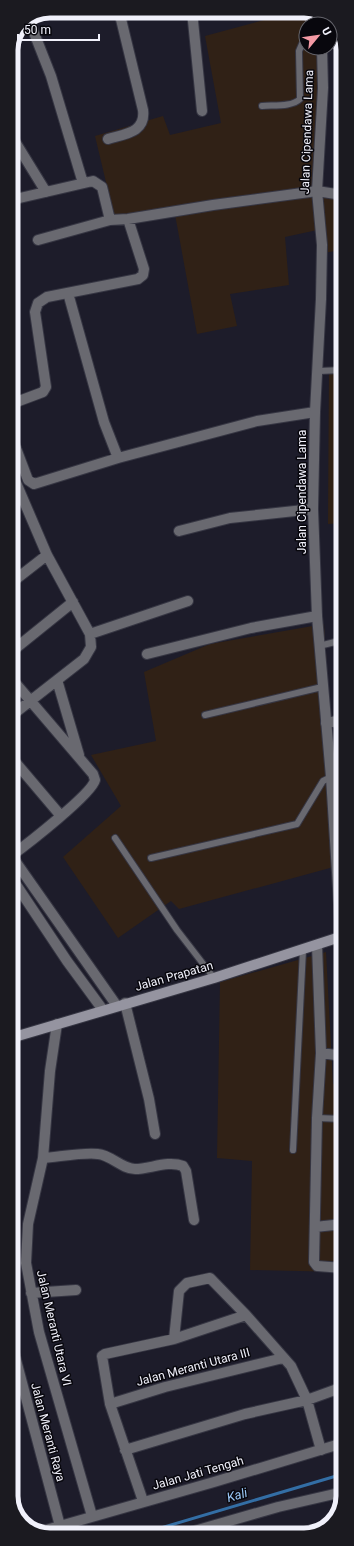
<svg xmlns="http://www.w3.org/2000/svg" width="354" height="1546" viewBox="0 0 354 1546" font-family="Roboto,sans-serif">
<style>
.industrial{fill:#302116}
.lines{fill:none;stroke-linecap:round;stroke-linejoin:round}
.stream{stroke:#336ea5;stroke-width:3}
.service-casing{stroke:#363643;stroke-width:8}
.minor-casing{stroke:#363643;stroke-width:12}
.tertiary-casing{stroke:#363643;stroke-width:12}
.secondary-casing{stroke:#363643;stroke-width:12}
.service{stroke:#696970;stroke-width:6}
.minor{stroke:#696970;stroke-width:10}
.tertiary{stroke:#696970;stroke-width:10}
.secondary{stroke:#9594a0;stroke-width:10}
.labels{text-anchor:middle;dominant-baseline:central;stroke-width:3;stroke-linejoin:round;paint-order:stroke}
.street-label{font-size:12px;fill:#f1f1fb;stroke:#08070d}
.water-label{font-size:13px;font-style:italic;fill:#99c6f5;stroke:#08070d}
.rim{fill:none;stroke:#f1f1fb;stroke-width:5}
</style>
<rect width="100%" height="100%" fill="#1d1c2a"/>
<!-- industrial -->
<path class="industrial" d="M298,11H309L319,16L320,24H306V48H323L318,191L342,193V250L323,253L322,229L285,237L289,285L230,294L237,326L197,334L174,209L115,220L95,136L163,116L170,135L221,123L205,36Z
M342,366L343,523L328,524L329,367Z
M324,624L341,865L179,909L171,901L118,938L63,857L121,806L91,755L156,741L144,672L210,644Z
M326,952L333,1084L343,1085V1272L250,1270L252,1161L217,1158L220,982Z"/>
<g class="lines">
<!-- stream -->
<path class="stream" d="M137,1535L343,1474"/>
<!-- service casing -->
<g class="service-casing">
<path id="service" d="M262,106C274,105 292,107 300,99L299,51L302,44L306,43
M319,371L342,370
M319,646L343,640
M205,715L322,687
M115,838L177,930L214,978
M151,858L297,824L323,781L331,777
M317,1118L343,1119
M293,1150L303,950"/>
</g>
<!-- minor casing -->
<g class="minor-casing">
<path id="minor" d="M192,11L202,111
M29,20L51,76L83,183
M11,135L46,192
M108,139C124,134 146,133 143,110L119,11
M11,200L93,181L102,187L110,220
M38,240L110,220L128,219L213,205L317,191L342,195
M68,293L104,422L118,458
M11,404L43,392L46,387L35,312L38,303L47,297L138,279L143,275L144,269L128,219
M11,435L28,480L34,484L118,458L257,421L315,412
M11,471L47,555L90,634L91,647L84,659L11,716
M179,531L230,518L313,509
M11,583L47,555
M90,634L188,601
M11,652L73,602
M147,654L251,628L317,616
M11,678L93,774L95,780C92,794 26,845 11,856
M57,680L79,755
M326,723L343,720
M11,757L61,816
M331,777L343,775
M11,855L117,1006
M11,877L67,961L103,1010
M317,945L321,1053L317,1118L314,1262L317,1266L343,1268
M125,1003L149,1099L155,1134
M57,1024L50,1071L43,1158L28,1224L26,1263L39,1332L92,1516
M321,1053L343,1056
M43,1158C58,1157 84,1152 98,1154C111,1155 122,1169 135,1169C150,1169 168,1160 183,1166L186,1171L194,1220
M315,1227L343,1224
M31,1293L76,1290
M174,1339L179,1291L187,1283L210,1278L246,1315L291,1366L307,1400L321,1450
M110,1404L165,1387L283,1358
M125,1450L245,1414L307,1400L343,1387
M143,1501L110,1404L102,1356L105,1354L174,1339L246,1315
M39,1532L60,1526
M184,1534L278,1507L343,1492"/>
</g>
<!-- tertiary casing -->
<g class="tertiary-casing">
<path id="tertiary" d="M320,16L321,24
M322,48L323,88L317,191L322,245L321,299L315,412L313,509L317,616L331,777L341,936
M12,1345L60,1526L214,1482L343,1443"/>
</g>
<!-- secondary casing -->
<g class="secondary-casing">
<path id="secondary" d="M11,1038L214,978L343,936"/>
</g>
<!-- service -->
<use href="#service" class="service"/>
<!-- minor -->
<use href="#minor" class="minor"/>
<!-- tertiary -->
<use href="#tertiary" class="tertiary"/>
<!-- secondary -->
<use href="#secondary" class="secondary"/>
</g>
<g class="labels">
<!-- street labels -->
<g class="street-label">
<text transform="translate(307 132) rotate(-88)">Jalan Cipendawa Lama</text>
<text transform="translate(302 492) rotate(-90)">Jalan Cipendawa Lama</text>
<text transform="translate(174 976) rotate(-16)">Jalan Prapatan</text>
<text transform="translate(54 1328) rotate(77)">Jalan Meranti Utara VI</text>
<text transform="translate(193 1367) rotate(-15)">Jalan Meranti Utara III</text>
<text transform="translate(48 1432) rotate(75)">Jalan Meranti Raya</text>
<text transform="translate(198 1473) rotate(-16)">Jalan Jati Tengah</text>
</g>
<!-- water labels -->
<g class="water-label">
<text transform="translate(237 1495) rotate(-16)">Kali</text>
</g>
</g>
<!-- crop -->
<path d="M0 0H354V1546H0ZM50 18H304A32 32 0 0 1 336 50V1496A32 32 0 0 1 304 1528H50A32 32 0 0 1 18 1496V50A32 32 0 0 1 50 18Z" fill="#1b1a20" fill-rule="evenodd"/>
<path class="rim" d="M50 18H304A32 32 0 0 1 336 50V1496A32 32 0 0 1 304 1528H50A32 32 0 0 1 18 1496V50A32 32 0 0 1 50 18Z"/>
<!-- north arrow -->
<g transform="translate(318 36) rotate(61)"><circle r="19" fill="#08070d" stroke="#65656c"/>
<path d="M0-3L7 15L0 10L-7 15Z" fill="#f49aa5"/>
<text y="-6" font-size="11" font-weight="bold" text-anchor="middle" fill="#f1f1fb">U</text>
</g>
<!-- scale -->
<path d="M18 34v6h81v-6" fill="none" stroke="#f1f1fb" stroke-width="2"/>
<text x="24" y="34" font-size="12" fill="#f1f1fb" stroke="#08070d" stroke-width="3" paint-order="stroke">50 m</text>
</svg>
